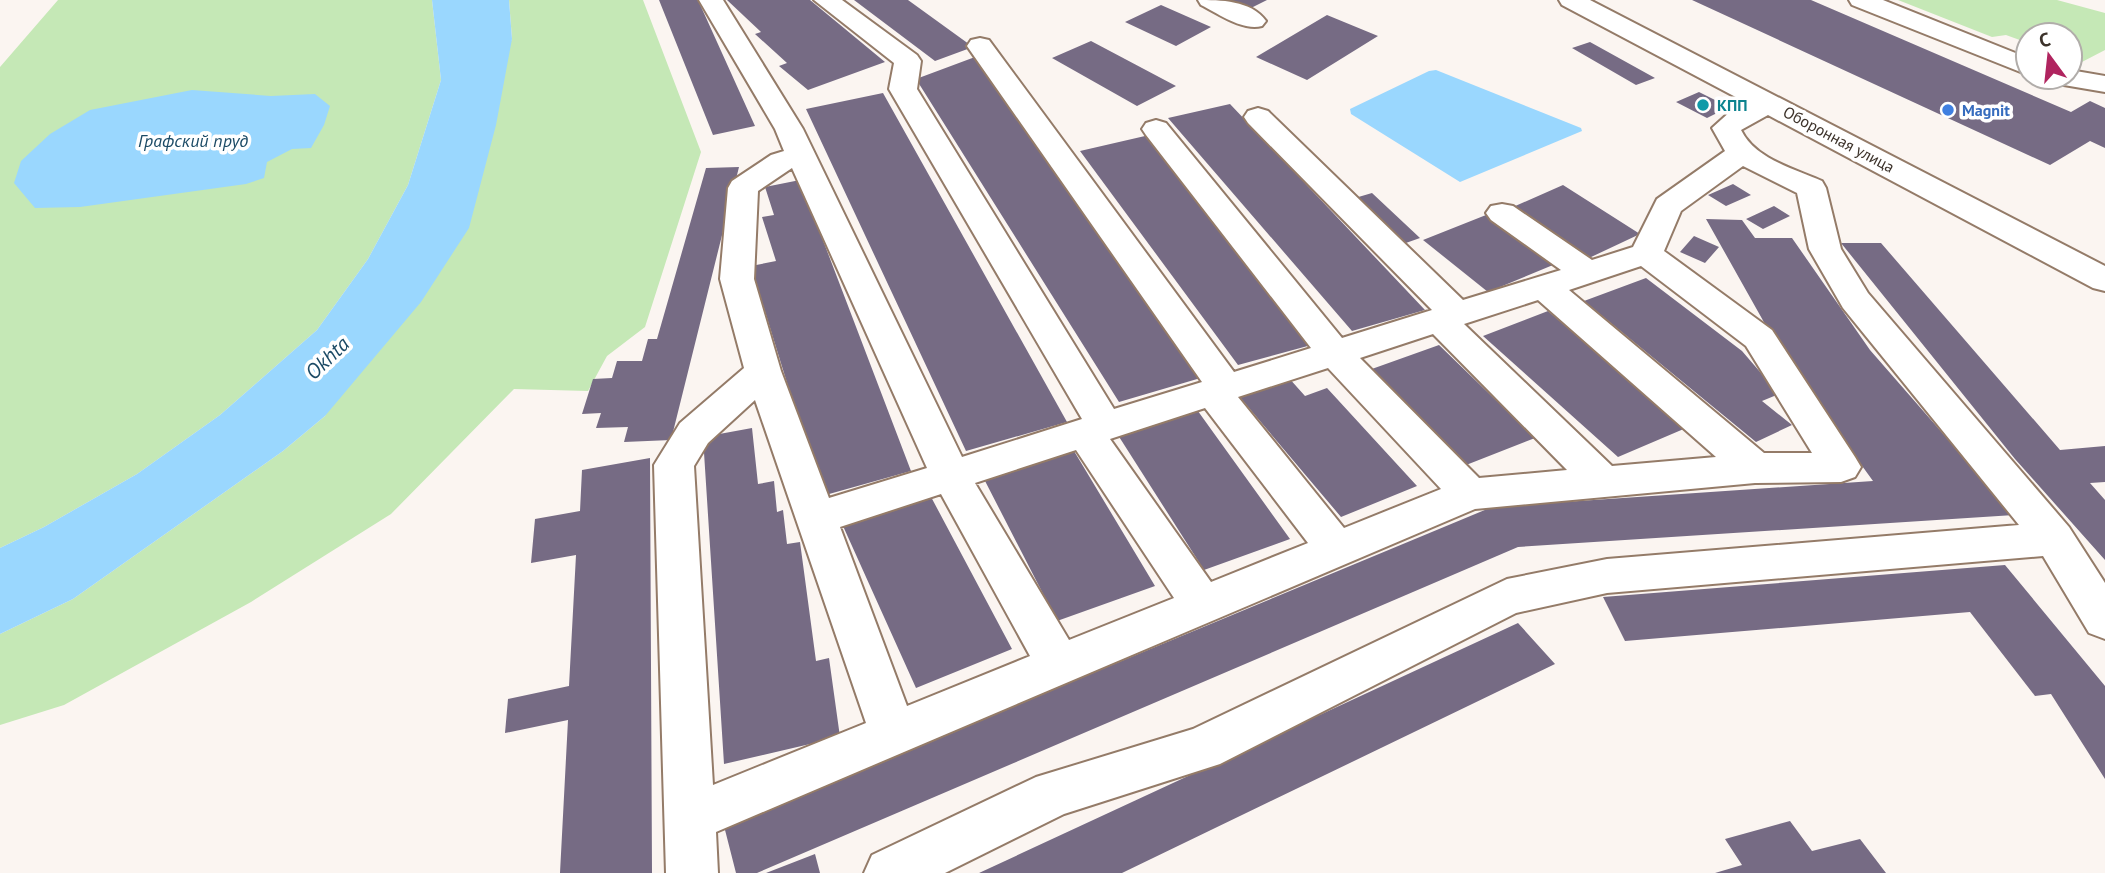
<svg xmlns="http://www.w3.org/2000/svg" width="2105" height="873" viewBox="0 0 2105 873" font-family="'PT Sans',sans-serif">
<style>
.green{fill:#c5e8b6}
.water{fill:#9ad7fe}
.building{fill:#766b84}
.lines{fill:none;stroke-linecap:round;stroke-linejoin:round}
.minor-casing{stroke:#947b68;stroke-width:4}
.minor{fill:#fff;fill-rule:evenodd}
.culture-dot{fill:#0f9aa8;stroke:#fff;stroke-width:2.5}
.shop-dot{fill:#3f7fe0;stroke:#fff;stroke-width:2.5}
.labels{text-anchor:middle;dominant-baseline:central;stroke-width:7;stroke-linejoin:round;paint-order:stroke}
.far-culture-label{font-size:16px;font-weight:bold;fill:#0d838f;stroke:#fff;text-anchor:start}
.far-shop-label{font-size:16px;font-weight:bold;fill:#366cbe;stroke:#fff;text-anchor:start}
.far-street-label{font-size:16px;fill:#3d332b;stroke:#fff}
.far-water-label{font-size:18px;font-style:italic;fill:#1b4a65;stroke:#fff}
.water-label{font-size:21px;font-style:italic;fill:#1b4a65;stroke:#fff}
</style>
<rect width="100%" height="100%" fill="#fbf5f1"/>
<!-- green -->
<path class="green" d="M58,0H432L441,80L408,185L368,259L317,330L220,415L137,474L44,527L0,548V67Z
M509,0H643L701,152L645,327L607,356L588,391L514,389L391,514L251,602L64,705L0,725V634L73,599L283,451L325,416L512,39Z
M1898,0H2057L2105,13V50L2080,63L2070,59V35H2028V43L2006,35L1992,37Z"/>
<!-- water -->
<path class="water" d="M432,0H509L512,39L496,125L469,228L421,302L325,416L283,451L73,599L0,634V548L44,527L137,474L220,415L317,330L368,259L408,185L441,80Z
M1436,70L1581,128L1582,131L1460,182L1351,114L1350,109L1429,71Z
M192,90L271,96L315,94L330,106L324,125L311,148L292,149L267,162L264,178L246,184L80,207L35,208L14,183L21,161L50,134L90,110Z"/>
<!-- building -->
<path class="building" d="M659,0H698L755,126L713,135Z
M727,0H810L885,62L808,90L779,66L787,63L755,34L761,32Z
M854,0H908L973,47L935,61Z
M1230,0H1267L1249,9Z
M1692,0H1811L2071,112L2090,101L2105,108V148L2090,141L2050,165Z
M1161,5L1211,27L1176,46L1125,22Z
M1327,15L1378,36L1307,80L1256,57Z
M1091,41L1176,86L1137,106L1052,58Z
M1590,42L1655,78L1636,85L1572,48Z
M975,57L1204,377L1119,402L916,79Z
M1699,92L1729,107L1707,118L1676,102Z
M883,93L1067,422L966,451L806,109Z
M1230,104L1425,310L1352,331L1168,118Z
M1145,136L1315,344L1238,365L1080,151Z
M739,167L671,440L624,442L628,427L596,428L601,413L582,414L593,379L612,378L617,361H642L648,339H657L706,168Z
M800,180L911,471L822,496L751,266L776,261L762,217L774,215L765,187Z
M1733,184L1751,195L1726,206L1708,195Z
M1563,185L1640,234L1589,258L1513,207Z
M1372,193L1420,238L1403,244L1355,198Z
M1774,206L1790,216L1763,229L1746,219Z
M1486,215L1553,265L1488,292L1423,240Z
M1706,219L1742,220L1755,238H1792L1870,350L2014,515L1518,547L757,873H736L724,826L1492,507L1873,481L1784,358Z
M1694,236L1719,247L1705,263L1680,252Z
M1841,243H1881L2060,450L2105,446V482L2090,483L2105,500V560L2015,459Z
M1646,278L1742,351L1779,394L1762,401L1792,425L1756,442L1584,301Z
M1548,311L1686,428L1618,457L1483,336Z
M1439,345L1535,438L1461,467L1369,370Z
M1288,377L1305,396L1327,388L1417,486L1341,517L1238,395Z
M1195,407L1290,539L1204,570L1116,432Z
M752,428L758,484L774,481L777,512L783,510L787,544L800,542L816,661L829,658L840,737L724,764L703,437Z
M1074,451L1155,586L1057,621L984,479Z
M650,458L652,873H560L568,720L505,733L508,699L569,686L576,555L531,563L535,519L580,511L582,470Z
M930,495L1012,649L916,688L843,526Z
M2005,565L2105,686V779L2051,694L2035,696L1970,612L1625,641L1603,597Z
M1518,623L1555,664L1122,873H979Z
M1790,821L1812,851L1860,839L1886,873H1715L1742,865L1725,839Z
M815,854L820,873H766Z"/>
<g class="lines">
<!-- minor casing -->
<g class="minor-casing">
<path id="minor" d="M699,0H723L803,129L962,457L1082,419L889,89L894,63L814,0H842L917,55L921,61L917,89L1114,409L1202,382L967,46L971,40L980,38L989,40L1234,372L1311,348L1146,135L1142,129L1146,123L1156,120L1166,123L1342,338L1432,310L1248,123L1244,117L1248,111L1258,108L1268,111L1463,300L1561,270L1491,220L1486,213L1491,206L1502,204L1513,206L1592,260L1633,247L1657,199L1725,151L1712,128L1732,110L1747,103L1562,5L1559,0H1590L2105,266V291L2093,288L1768,115L1741,130C1755,159 1795,169 1822,181L1826,188L1841,249L1868,293L2069,527L2105,583V639L2089,633L2043,556L1607,593L1516,613L1220,764L1064,814L945,873H864L872,855L1036,777L1193,729L1507,579L1607,559L2019,525L1843,308L1809,249L1797,193L1743,166L1681,211L1664,251L1772,330L1855,457L1861,467L1855,477L1841,482L1755,483L1475,509L716,832L718,873H666L654,465L680,423L744,368L720,279L728,188L732,181L771,155L784,151L775,129ZM792,168L927,468L829,498L781,371L754,279L758,191ZM1641,266L1746,346L1812,453H1764L1569,290ZM1538,300L1716,457L1612,466L1464,324ZM1433,334L1567,470L1479,478L1360,358ZM1328,368L1441,489L1344,528L1238,397ZM755,400L866,723L713,785L694,466L708,443ZM1205,408L1308,543L1211,582L1110,439ZM1076,450L1174,598L1069,640L975,483ZM941,494L1030,656L907,706L840,527Z
M1198,0C1220,0 1251,0 1266,21L1262,26C1242,31 1219,14 1201,5Z
M1849,0H1883L2028,58V75L1852,5Z
M2070,70L2105,76V92L2052,83L2048,77H2070Z"/>
</g>
<!-- minor -->
<use href="#minor" class="minor"/>
</g>
<!-- markers -->
<circle class="culture-dot" cx="1703" cy="105" r="7"/>
<circle class="shop-dot" cx="1948" cy="110" r="7"/>
<g class="labels">
<!-- far-culture labels -->
<g class="far-culture-label">
<text x="1717" y="105">КПП</text>
</g>
<!-- far-shop labels -->
<g class="far-shop-label">
<text x="1962" y="110">Magnit</text>
</g>
<!-- far-street labels -->
<g class="far-street-label">
<text transform="translate(1839 139) rotate(28)">Оборонная улица</text>
</g>
<!-- far-water labels -->
<g class="far-water-label">
<text x="193" y="140">Графский пруд</text>
</g>
<!-- water labels -->
<g class="water-label">
<text transform="translate(327 358) rotate(-44)">Okhta</text>
</g>
</g>
<!-- north arrow -->
<g transform="translate(2049 56) rotate(345)"><circle r="33" fill="#ffffff" stroke="#b1adaa" stroke-width="2"/>
<path d="M0-5L12 26L0 18L-12 26Z" fill="#b0245f"/>
<text y="-10" font-size="19" font-weight="bold" text-anchor="middle" fill="#3d332b">С</text>
</g>
</svg>
